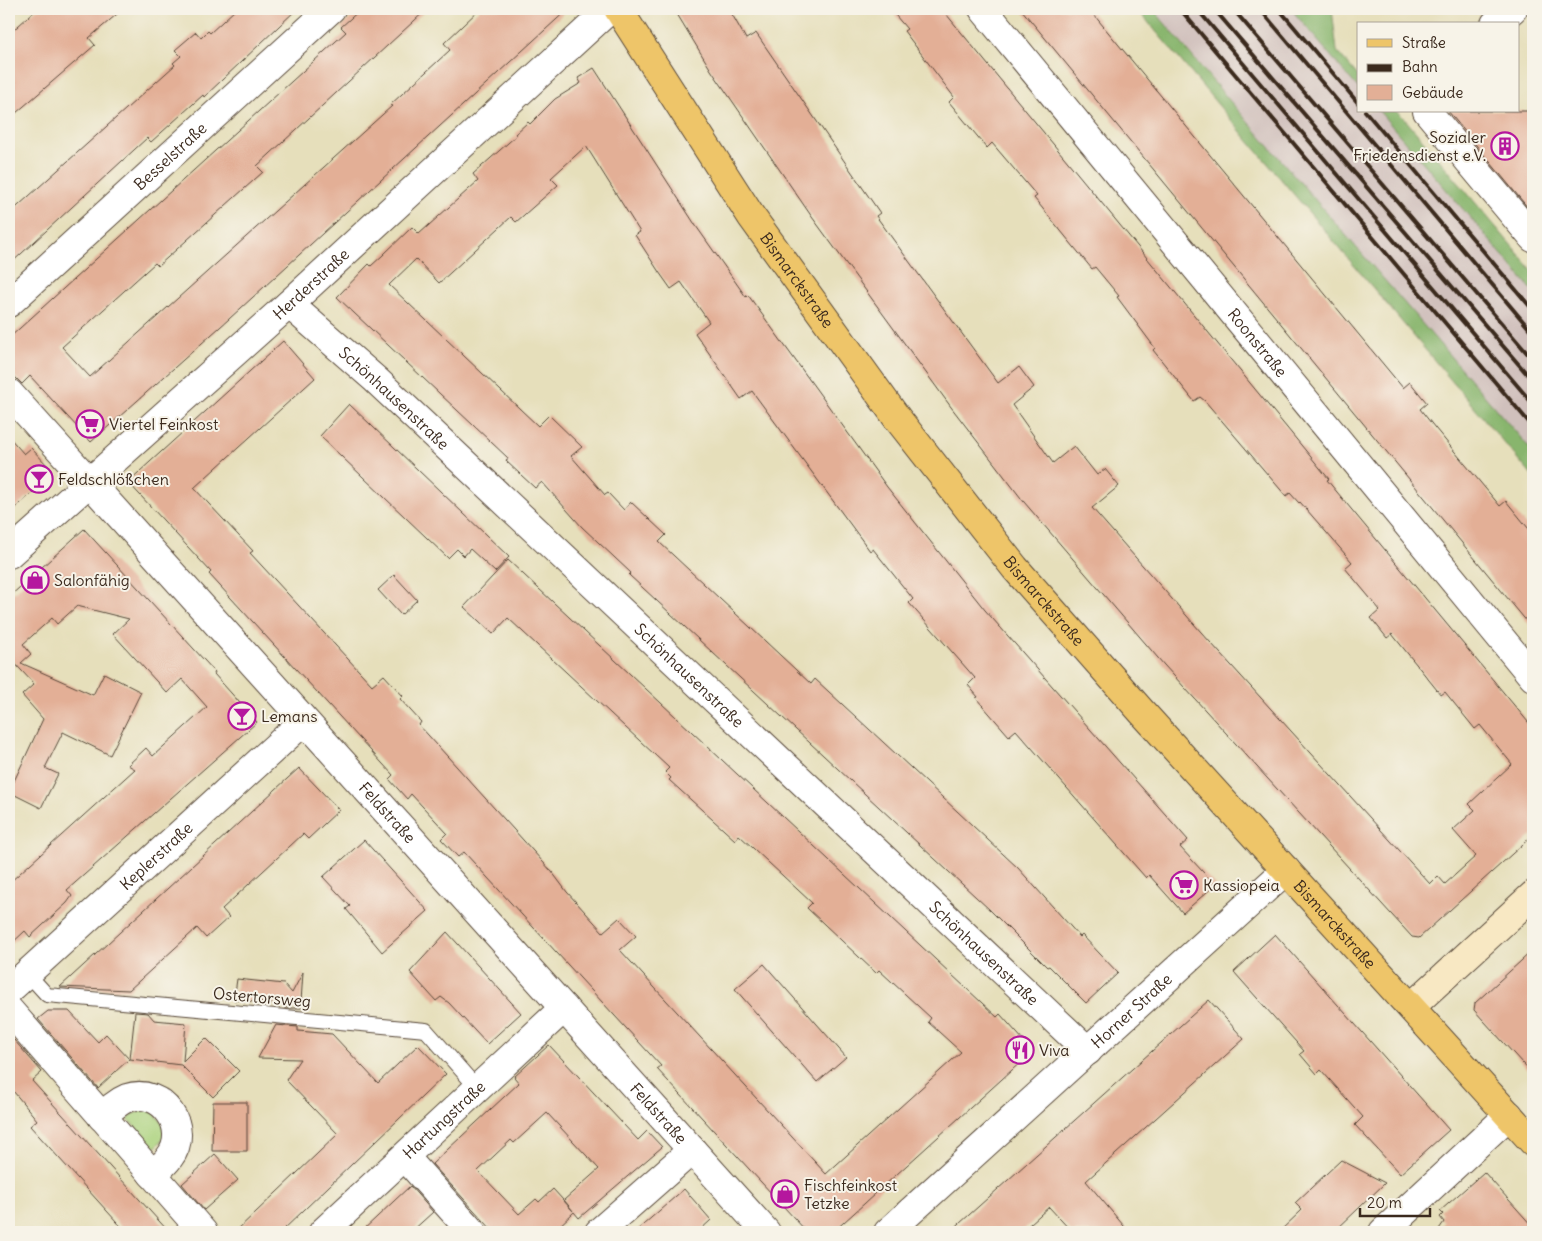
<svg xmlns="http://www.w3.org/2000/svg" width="1542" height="1241" viewBox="0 0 1542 1241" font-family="Delius,sans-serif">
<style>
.industrial{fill:#d0c0bc}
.green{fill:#abd37e;stroke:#737e4e}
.forest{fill:#88b56d;stroke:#627046}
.building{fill:#e3af96;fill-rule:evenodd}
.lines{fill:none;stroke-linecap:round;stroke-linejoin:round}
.service-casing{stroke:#554536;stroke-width:16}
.minor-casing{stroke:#554536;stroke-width:30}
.secondary-casing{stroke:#554536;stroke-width:30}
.primary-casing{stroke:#554536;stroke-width:30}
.service{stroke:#fff;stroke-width:14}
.minor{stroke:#fff;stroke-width:28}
.secondary{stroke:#f8e8c3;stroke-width:28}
.primary{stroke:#eec569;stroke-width:28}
.rail{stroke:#3b2a1e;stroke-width:4}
.labels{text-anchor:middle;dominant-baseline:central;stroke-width:4;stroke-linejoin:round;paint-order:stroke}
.poi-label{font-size:16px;fill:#3b2a1e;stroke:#f7f3e8;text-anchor:start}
.street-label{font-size:16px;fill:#3b2a1e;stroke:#f7f3e8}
</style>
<rect width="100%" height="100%" fill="#f7f3e8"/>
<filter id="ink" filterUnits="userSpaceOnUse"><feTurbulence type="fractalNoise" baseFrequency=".02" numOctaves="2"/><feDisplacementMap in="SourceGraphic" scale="10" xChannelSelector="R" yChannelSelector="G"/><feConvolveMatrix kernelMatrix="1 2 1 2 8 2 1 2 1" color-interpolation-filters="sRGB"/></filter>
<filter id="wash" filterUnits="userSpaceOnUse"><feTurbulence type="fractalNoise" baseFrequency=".0096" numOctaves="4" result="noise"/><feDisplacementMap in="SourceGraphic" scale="20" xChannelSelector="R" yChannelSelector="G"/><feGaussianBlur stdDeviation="1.12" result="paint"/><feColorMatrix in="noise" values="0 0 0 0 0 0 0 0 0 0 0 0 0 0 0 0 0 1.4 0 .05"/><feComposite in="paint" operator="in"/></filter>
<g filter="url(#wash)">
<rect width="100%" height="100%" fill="#e6dfbb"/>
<!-- industrial -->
<path class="industrial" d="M1153,9H1291L1358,88V111H1379L1533,291V452L1317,204Z"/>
<!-- green -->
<path class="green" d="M146,1110L153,1112L163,1123L164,1138L154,1149L128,1119L133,1114Z"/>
<!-- forest -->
<path class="forest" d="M1137,9H1153L1211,79L1533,452V477Z
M1291,9H1332L1337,51L1358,76V88Z
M1379,111H1396L1404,118L1533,271V291Z"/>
<g id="blocks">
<!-- building -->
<path class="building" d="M37,9H123L89,38L95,45L9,119V34Z
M236,9H297L204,97L203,95L151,142L147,138L9,265V214L175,65L173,63L181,56L175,50L196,32L201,38L208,31L210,33Z
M361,9H427L257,166L263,172L158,266L155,263L62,347L90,377L392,106L390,105L450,50L444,43L480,9H568L229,319L91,442L30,376L22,384L9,371V338L346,32L341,27Z
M674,9H729L746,39L756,33L880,213L876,216L998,383L1019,367L1034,387L1012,405L1053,463L1074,446L1097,475L1105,469L1119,486L1092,508L1201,632L1430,884L1438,876L1445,884L1476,856L1453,830L1475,810L1469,804L1512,764L1480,725L1475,729L1445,692L1441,695L1392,634L1387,638L1371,618L1380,610L1345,568L1352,562L1300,502L1299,503L1290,493L1286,496L1205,401L1200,397L1194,401L1153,350L1155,348L1117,297L1119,296L1095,267L1092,269L1034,198L1037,196L992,143L987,148L949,102L954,97L904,31L907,29L890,9H942L1329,479L1327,480L1533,728V835L1419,938L1412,937L1164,665L1024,502L951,407L812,217L711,70Z
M1021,9H1089L1403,388L1410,382L1427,403L1420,409L1435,428L1500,506L1506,501L1533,534V629Z
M594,68L696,226L746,297L748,295L887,487L985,610L1188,840L1180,847L1215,885L1183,913L1149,875L1146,878L1016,730L1009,736L976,698L978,697L968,685L975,678L909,603L913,599L873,549L870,551L752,391L741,399L695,333L709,322L681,282L671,289L659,272L635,235L640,232L586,146L551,178L558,185L516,222L511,217L439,283L416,259L389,285L538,426L549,415L582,447L571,456L605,495L608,493L624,510L631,502L666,535L659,542L811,684L815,679L897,755L1018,868L1080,937L1082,935L1118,973L1086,1003L1049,966L1047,967L990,910L629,575L631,573L582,527L542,482L535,488L506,461L508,458L337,297L369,264L371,266L383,255L412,227L419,234L478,181L473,174L517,135L515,134L528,122L530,124L555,99L581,83L578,78Z
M1448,111H1533V214Z
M283,341L315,378L194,488L253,551L250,553L372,685L384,675L403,696L400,699L421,722L419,725L552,872L567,892L603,932L619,918L636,936L620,950L826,1174L961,1052L928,1022L931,1018L879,970L876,973L807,908L812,903L739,835L735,840L669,780L671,778L665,772L669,768L508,618L493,634L464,607L508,560L997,1017L1000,1014L1033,1051L833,1232H807L657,1069L661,1066L464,852L458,857L441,839L447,833L411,794L407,799L389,779L393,775L209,574L211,572L128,482Z
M349,404L509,557L495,572L470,549L464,556L457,549L448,558L320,436Z
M9,437L24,454L31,448L48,466L39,475L45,481L9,514Z
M84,529L215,672L214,674L257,722L67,890L72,896L67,903L30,937L25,931L9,946V883L135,769L128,765L146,748L153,756L207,707L182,679L167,693L113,634L129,619L77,606L57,624L52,618L23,644L31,654L21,663L93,695L104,673L141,692L110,755L63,732L45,768L58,774L41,808L9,792L43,719L22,695L34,684L9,657V597Z
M394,575L417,600L401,615L378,590Z
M299,768L339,810L308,839L303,834L222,909L229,917L206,938L197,928L129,990L60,987Z
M364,840L428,911L382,952L346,909L350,906L323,877Z
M447,932L521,1013L487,1044L449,1003L441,997L436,1001L410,972Z
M1275,934L1449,1130L1400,1174L1355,1125L1363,1117L1321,1070L1317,1074L1300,1054L1304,1051L1234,972Z
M1533,950V1075L1474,1010L1475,1003Z
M764,964L846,1057L817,1082L735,989Z
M303,972L301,1002L307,1008H284L286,1005L234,1000L237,979L284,984L292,993Z
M1209,1000L1244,1039L1086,1181L1129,1232H1072L1049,1207L1021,1232H950Z
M48,1011H69L98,1042L106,1034L129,1059L98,1088L38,1019Z
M135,1012L148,1013L154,1020L186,1023L183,1061L206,1038L239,1071L213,1097L181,1065L130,1059Z
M276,1025L298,1027V1031L332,1034L378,1083L418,1045L446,1074L281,1232H235L338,1134L286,1080L300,1059L258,1058Z
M14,1040L42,1072L32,1081L169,1232H126L30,1126L37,1120L9,1086V1045Z
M549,1045L638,1140L647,1131L662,1147L579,1218L574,1212L553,1232H494L432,1164L519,1083L514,1077ZM547,1113L599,1169L564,1200L573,1211L553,1189L539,1202L536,1199L519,1214L478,1171L511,1140L514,1143Z
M213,1102H247V1151H212Z
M215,1154L238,1180L204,1210L182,1184Z
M1341,1160L1385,1183L1334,1232H1279L1302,1210L1295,1203Z
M1484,1172L1533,1227V1232H1437L1444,1222L1440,1217L1443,1214L1440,1211Z
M410,1186L433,1212L411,1232H361Z
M684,1189L711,1220L698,1232H635Z"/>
</g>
</g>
<g filter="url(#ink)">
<use href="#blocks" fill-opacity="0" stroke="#554536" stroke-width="1"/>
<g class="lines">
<!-- service casing -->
<g class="service-casing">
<path id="service" d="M27,973L47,995L426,1030L478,1089"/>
</g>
<!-- minor casing -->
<g class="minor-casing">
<g id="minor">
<path id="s1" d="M983,9L1533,677"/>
<path d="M1495,24L1513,9"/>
<path d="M1427,111L1533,238"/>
<path id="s2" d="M9,303L331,9"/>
<path id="s3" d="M289,304L376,380L1088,1051"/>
<path id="s4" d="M9,393L766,1232"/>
<path id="s5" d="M9,554L289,304L610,9"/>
<path id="s6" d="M9,990L304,721"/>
<path d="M9,1010L203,1232"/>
<path d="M102,1117C109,1110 117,1102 127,1098C162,1086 192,1129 169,1158C165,1164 158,1169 152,1174"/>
<path d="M405,1157L472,1232"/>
<path id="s7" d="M323,1232L564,1008"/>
<path d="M599,1232L692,1150"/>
<path id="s8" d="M888,1232L1286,870"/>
<path d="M1383,1232L1509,1115"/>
</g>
</g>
<!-- secondary casing -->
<g class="secondary-casing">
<path id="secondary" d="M1411,1007L1533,895"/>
</g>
<!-- primary casing -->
<g class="primary-casing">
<g id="primary">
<path id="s9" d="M618,9L751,216L897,418L1015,568L1142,712L1533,1142"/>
</g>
</g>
<!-- service -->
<use href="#service" class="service"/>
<!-- minor -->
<use href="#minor" class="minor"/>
<!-- secondary -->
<use href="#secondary" class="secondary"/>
<!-- primary -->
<use href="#primary" class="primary"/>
<!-- rail -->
<path class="rail" d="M1180,9L1533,427
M1197,9L1533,404
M1214,9L1533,381
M1233,9L1533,360
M1260,9L1533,333
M1279,9L1358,103
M1365,111L1533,310"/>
</g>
</g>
<!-- icons -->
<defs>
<g id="building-ring" transform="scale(1.4375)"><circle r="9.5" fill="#f7f3e8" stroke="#b5179e" stroke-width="1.5"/><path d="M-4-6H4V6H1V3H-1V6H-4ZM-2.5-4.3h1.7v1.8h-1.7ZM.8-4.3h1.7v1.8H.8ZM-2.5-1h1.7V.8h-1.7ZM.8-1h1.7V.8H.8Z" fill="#b5179e"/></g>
<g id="supermarket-ring" transform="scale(1.4375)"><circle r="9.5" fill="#f7f3e8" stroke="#b5179e" stroke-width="1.5"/><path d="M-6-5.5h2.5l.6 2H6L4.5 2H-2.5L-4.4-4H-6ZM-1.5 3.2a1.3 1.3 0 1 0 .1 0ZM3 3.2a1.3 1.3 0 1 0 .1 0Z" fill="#b5179e"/></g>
<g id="bar-ring" transform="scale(1.4375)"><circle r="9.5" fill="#f7f3e8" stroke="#b5179e" stroke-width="1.5"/><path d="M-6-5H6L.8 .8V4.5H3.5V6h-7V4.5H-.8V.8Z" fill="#b5179e"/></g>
<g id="shop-ring" transform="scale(1.4375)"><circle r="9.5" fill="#f7f3e8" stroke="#b5179e" stroke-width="1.5"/><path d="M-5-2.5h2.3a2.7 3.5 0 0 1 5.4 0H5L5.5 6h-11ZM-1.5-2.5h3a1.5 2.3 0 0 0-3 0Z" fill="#b5179e"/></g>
<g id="restaurant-ring" transform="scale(1.4375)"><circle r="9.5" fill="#f7f3e8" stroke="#b5179e" stroke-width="1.5"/><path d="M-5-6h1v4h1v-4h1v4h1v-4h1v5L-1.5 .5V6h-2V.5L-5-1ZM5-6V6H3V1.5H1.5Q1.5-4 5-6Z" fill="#b5179e"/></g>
</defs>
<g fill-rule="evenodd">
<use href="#building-ring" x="1505" y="146"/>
<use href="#supermarket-ring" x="90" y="424"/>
<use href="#bar-ring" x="39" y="479"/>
<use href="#shop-ring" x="35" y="580"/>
<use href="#bar-ring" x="242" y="716"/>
<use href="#supermarket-ring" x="1184" y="885"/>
<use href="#restaurant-ring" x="1020" y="1050"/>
<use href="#shop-ring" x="785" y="1194"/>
</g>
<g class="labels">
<!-- poi labels -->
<g class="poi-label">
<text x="1486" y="137" text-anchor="end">Sozialer<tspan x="1486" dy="18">Friedensdienst e.V.</tspan></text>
<text x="109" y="424">Viertel Feinkost</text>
<text x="58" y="479">Feldschlößchen</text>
<text x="54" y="580">Salonfähig</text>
<text x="261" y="716">Lemans</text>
<text x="1203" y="885">Kassiopeia</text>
<text x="1039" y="1050">Viva</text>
<text x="804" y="1185">Fischfeinkost<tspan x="804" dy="18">Tetzke</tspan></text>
</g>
<!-- street labels -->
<g class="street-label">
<text stroke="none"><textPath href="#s2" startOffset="218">Besselstraße</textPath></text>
<text stroke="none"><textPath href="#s9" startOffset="325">Bismarckstraße</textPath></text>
<text stroke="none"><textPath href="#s5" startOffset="405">Herderstraße</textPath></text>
<text stroke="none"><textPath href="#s1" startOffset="432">Roonstraße</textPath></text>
<text stroke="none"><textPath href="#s3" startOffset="141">Schönhausenstraße</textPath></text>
<text stroke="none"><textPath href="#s9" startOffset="730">Bismarckstraße</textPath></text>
<text stroke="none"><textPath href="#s3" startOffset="546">Schönhausenstraße</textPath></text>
<text stroke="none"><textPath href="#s4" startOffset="565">Feldstraße</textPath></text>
<text stroke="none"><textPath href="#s6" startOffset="199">Keplerstraße</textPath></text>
<text stroke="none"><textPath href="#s9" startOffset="1165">Bismarckstraße</textPath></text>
<text stroke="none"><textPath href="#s3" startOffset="951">Schönhausenstraße</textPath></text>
<text transform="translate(262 997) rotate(5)">Ostertorsweg</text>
<text stroke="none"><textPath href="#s8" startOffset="329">Horner Straße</textPath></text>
<text stroke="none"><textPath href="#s4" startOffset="970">Feldstraße</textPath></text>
<text stroke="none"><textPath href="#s7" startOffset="165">Hartungstraße</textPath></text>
</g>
</g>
<!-- margin -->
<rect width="1542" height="1241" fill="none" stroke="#f7f3e8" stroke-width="30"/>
<!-- legend -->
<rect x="1357" y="22" width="162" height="90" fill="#f7f3e8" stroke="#aca397"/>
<rect x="1367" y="39" width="25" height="8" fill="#eec569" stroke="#aca397"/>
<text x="1402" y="48" font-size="15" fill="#3b2a1e">Straße</text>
<rect x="1367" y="64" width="25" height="8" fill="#3b2a1e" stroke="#aca397"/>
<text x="1402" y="72" font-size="15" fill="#3b2a1e">Bahn</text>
<rect x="1367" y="85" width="25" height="15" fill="#e3af96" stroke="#aca397"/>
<text x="1402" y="98" font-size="15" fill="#3b2a1e">Gebäude</text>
<!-- scale -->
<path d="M1360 1208v8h70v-8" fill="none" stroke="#3b2a1e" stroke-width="2.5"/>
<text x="1367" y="1208" font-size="15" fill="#3b2a1e" stroke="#f7f3e8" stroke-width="4" paint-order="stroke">20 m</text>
</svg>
